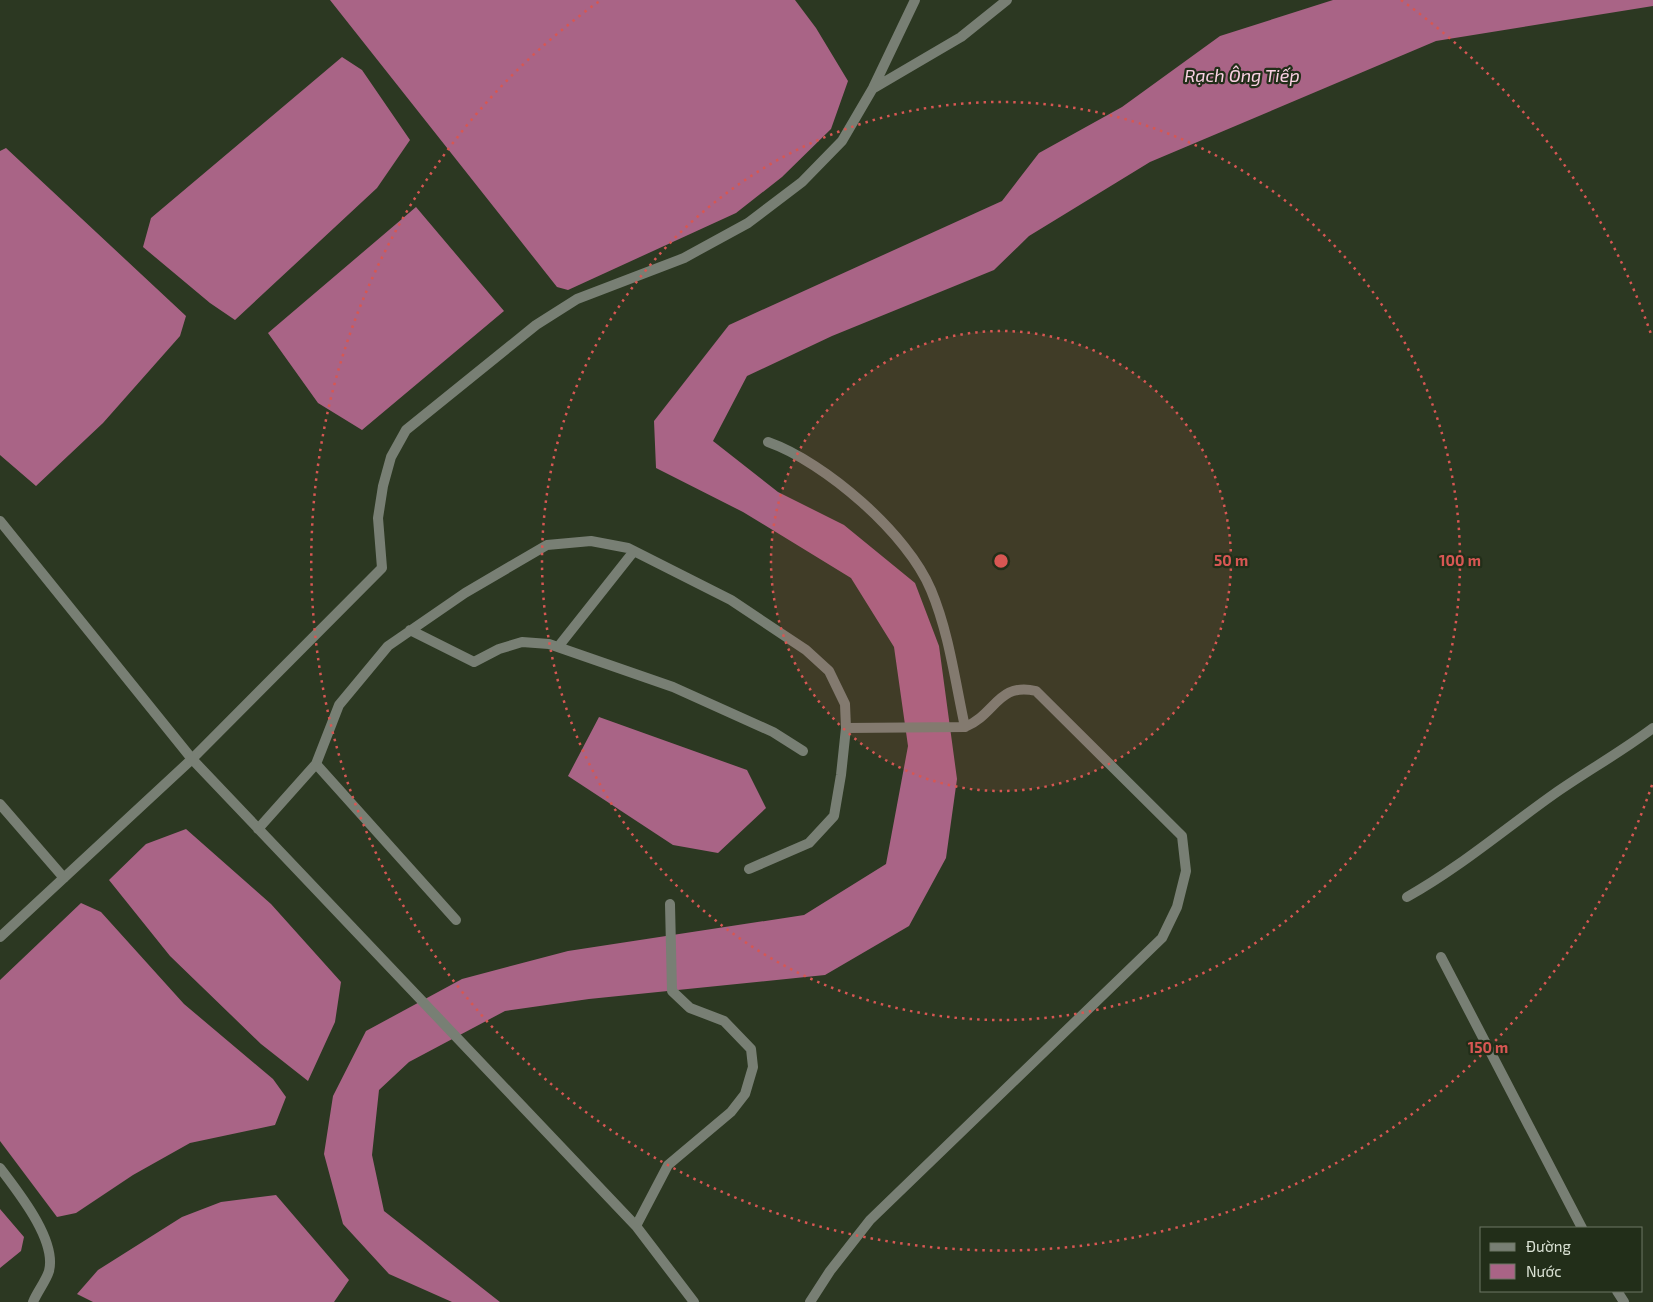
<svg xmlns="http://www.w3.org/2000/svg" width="1653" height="1302" viewBox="0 0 1653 1302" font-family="'Exo 2',sans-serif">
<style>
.water{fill:#a96486}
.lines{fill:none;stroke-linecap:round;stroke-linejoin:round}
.lane{stroke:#787f74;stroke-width:10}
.street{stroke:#787f74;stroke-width:10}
.ring{fill:none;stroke:#d75753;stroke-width:2.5;stroke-dasharray:2.5 5}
.labels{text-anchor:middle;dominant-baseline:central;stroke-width:4.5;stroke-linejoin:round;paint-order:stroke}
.water-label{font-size:18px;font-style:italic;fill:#fad1e3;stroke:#222e19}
.centre{fill:#d75753;stroke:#222e19;stroke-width:2.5}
.ring-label{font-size:15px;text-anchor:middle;font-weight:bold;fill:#d75753;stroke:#222e19;stroke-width:4.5;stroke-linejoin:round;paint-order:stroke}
</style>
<rect width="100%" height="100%" fill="#2c3822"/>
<!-- water -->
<path class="water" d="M330,0H795L816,28L848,81L831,129L782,177L736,213L568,290L557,287Z
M1333,0H1653V6L1436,41L1150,162L1029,236L994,270L832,336L747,376L713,441L778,492L844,525L915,583L939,646L957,779L946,858L909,926L825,975L589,999L505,1011L409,1062L379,1090L372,1155L384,1211L500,1302H452L389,1274L343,1224L324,1154L333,1096L366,1031L462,979L568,951L804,915L886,864L908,746L894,647L851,578L743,512L656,468L654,421L729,325L1002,201L1039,153L1122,107L1220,36Z
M342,57L362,70L410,140L377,188L235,320L210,303L143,247L151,218Z
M6,148L186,316L180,336L103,423L36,486L0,455V151Z
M416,207L504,311L362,430L318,403L268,333Z
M599,717L747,770L766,808L718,853L673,845L568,776Z
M186,829L271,904L341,982L335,1022L308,1081L261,1044L170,956L109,880L146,844Z
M81,903L101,912L184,1004L273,1079L286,1097L275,1125L190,1143L133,1175L76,1213L57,1217L0,1141V980Z
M276,1195L349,1280L334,1302H93L77,1294L98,1270L182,1217L221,1202Z
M0,1209L24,1237L21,1251L0,1268Z"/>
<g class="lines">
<!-- lane -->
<path class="lane" d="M768,442C825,462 908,534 931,590C949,633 955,681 965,727
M810,1302L830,1271L870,1220L1162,938L1177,907L1186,871L1182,836L1036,691C998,682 996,714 965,727L846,728"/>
<!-- street -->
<path class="street" d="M874,88L961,37L1007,0
M0,521L192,759L382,568L378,518L383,486L391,457L406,430L536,325L577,299L684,258L748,223L802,182L842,141L873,88L915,0
M410,630L474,662L499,649L522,642L549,644L673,687L773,732L803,751
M558,647L634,551
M316,764L456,920
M0,804L64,878
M258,829L316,764L339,705L388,646L465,593L547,545L591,541L628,548L731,600L806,650L829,671L845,704L846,728L841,775L834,816L809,843L749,869
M1407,897C1459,868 1506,828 1554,794C1587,771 1621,752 1653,728
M0,937L192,759L636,1226L694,1302
M1441,957L1582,1228
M0,1168C18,1192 57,1240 49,1271C46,1281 37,1292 33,1302
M636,1226L668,1165L731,1112L745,1094L753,1067L751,1049L724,1021L690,1008L672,991L670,904
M1617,1291L1624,1302"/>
</g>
<!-- distance rings -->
<circle cx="1001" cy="561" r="230" fill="#d75753" fill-opacity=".12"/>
<g class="ring">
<circle cx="1001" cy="561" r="230"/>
<circle cx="1001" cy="561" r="459"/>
<path d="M1652 785A689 689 0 1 1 601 0M1401 0A689 689 0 0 1 1652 337"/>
</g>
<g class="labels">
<!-- water labels -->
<g class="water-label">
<text x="1242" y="75">Rạch Ông Tiếp</text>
</g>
</g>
<circle cx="1001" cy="561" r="8" class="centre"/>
<g class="ring-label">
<text x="1231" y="566">50 m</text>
<text x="1460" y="566">100 m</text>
<text x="1488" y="1053">150 m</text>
</g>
<!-- legend -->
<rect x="1480" y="1227" width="162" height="65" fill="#222e19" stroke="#6c7664"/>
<rect x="1490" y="1243" width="25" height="8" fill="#787f74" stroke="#6c7664"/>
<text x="1526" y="1252" font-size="15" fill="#dbe3d5">Đường</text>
<rect x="1490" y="1264" width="25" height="15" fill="#a96486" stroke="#6c7664"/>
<text x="1526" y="1277" font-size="15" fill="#dbe3d5">Nước</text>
</svg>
